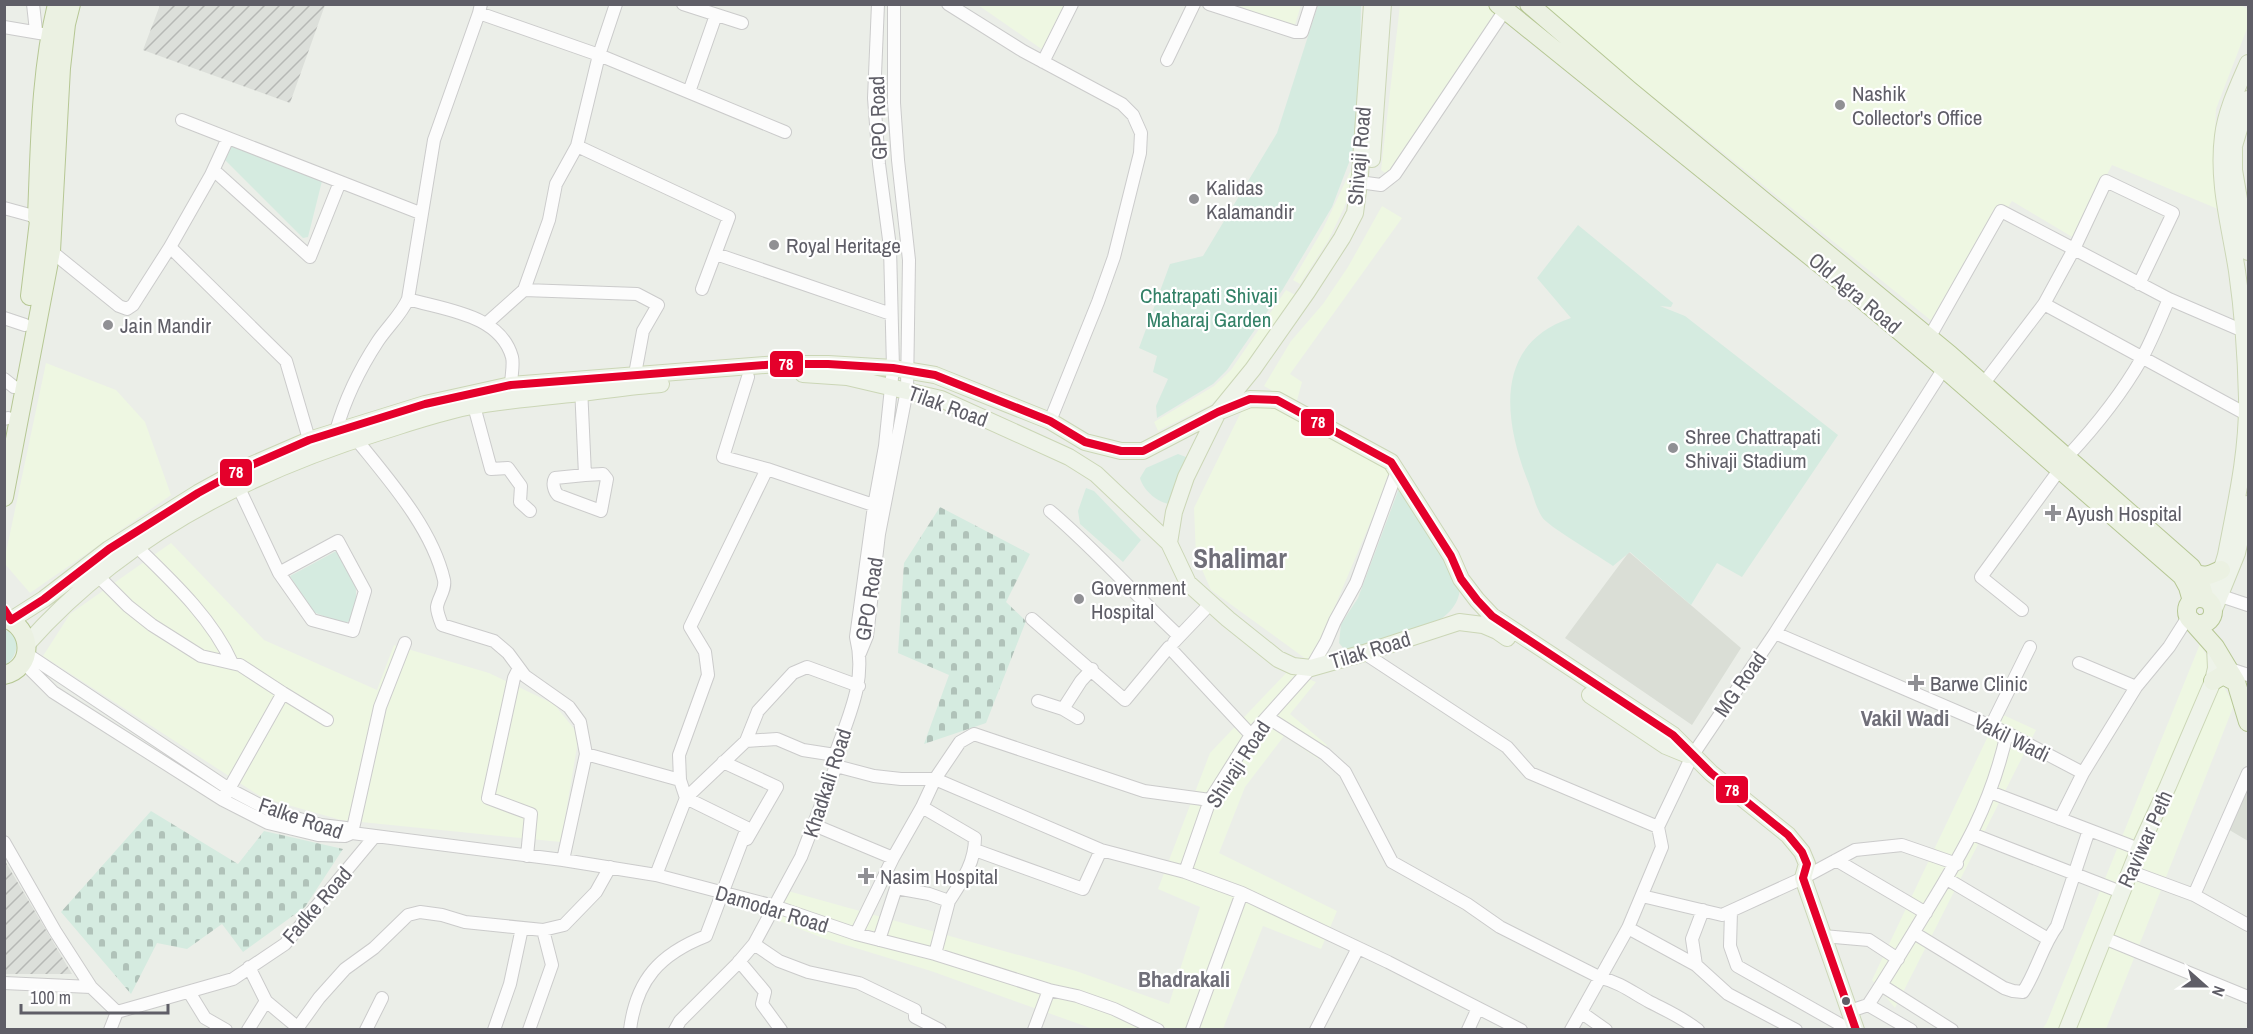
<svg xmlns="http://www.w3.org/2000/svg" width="2253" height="1034" viewBox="0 0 2253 1034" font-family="'Archivo Narrow',sans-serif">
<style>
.commercial{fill:#eef7e2}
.industrial{fill:url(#industrial-furrows)}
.education{fill:#daded6}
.green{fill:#d5ebe0}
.cemetery{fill:url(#cemetery-stones)}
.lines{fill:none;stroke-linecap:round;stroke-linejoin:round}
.minor-casing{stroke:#cbcbcb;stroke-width:14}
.major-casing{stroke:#cbd6b6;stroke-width:18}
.highway-casing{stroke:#b6c794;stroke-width:20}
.minor{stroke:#fcfcfc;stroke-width:12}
.major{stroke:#eef3e9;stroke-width:16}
.highway{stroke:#ebf1e2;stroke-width:18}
.bus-1-casing{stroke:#fff;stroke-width:12}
.bus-1{stroke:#e4002b;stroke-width:8}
.poi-dot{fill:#909094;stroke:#fff;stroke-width:2}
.bus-dot{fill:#5f5e67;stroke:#fff;stroke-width:2}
.labels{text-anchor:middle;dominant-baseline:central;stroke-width:4.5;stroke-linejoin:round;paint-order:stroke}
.poi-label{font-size:21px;fill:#5f5e67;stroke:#fff;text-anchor:start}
.street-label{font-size:21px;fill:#5f5e67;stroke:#fff}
.park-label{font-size:21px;fill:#338167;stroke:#fff}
.neighbourhood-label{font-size:22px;font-weight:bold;fill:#706f79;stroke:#fff}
.district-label{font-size:27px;font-weight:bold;fill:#706f79;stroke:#fff}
.line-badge{stroke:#fff;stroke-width:2}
.badge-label{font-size:16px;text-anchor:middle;font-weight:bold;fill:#fff}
</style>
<defs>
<pattern id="industrial-furrows" width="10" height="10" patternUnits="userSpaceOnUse" patternTransform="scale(1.5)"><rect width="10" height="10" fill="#dcdfda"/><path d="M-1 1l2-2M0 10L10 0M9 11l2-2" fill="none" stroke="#b6b8b5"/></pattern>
<pattern id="cemetery-stones" width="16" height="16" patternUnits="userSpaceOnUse" patternTransform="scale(1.5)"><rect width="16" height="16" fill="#d5ebe0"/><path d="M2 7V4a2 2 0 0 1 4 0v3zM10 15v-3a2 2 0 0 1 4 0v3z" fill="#b0c2b9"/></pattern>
</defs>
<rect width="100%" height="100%" fill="#ebeee8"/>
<!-- commercial -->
<path class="commercial" d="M2237,4L2248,9V26L2216,109L2213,170L2218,209L2112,165L2074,238L2012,201L1933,322L1690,126L1535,5Z
M978,5H1066L1043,50Z
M1237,5H1301L1294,28Z
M1400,5H1490L1498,11L1390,176L1381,170Z
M1350,172L1356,174L1344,208L1328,241L1300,284L1293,280L1323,229Z
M1382,206L1402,218L1290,374L1302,382L1296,404L1264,386L1291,341L1323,304L1348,267Z
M1286,290L1297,296L1242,377L1210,405L1158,431L1154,422L1214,386L1231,370Z
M46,363L116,390L145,422L171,495L30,593L5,564V557Z
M1267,403L1393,469L1313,658L1306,659L1211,590L1196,556L1194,508L1242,410Z
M171,543L264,640L377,690L394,645L489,673L554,704L579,735L561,842L341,820L263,798L43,656L70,614Z
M2200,644L2234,705L2106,1029L2042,1030L2047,1022Z
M1288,671L1316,682L1290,714L1327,745L1318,759L1284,736L1245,787L1219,853L1337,911L1321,949L1263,926L1223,1029H1093L931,971L823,938L774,919L788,891L1076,971L1169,1004L1200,907L1158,889L1210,753Z
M1999,713L2036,730L1895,1008L1872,980Z"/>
<!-- industrial -->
<path class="industrial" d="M160,5V4L325,5L290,103L143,50Z
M4,861H5L72,974H5Z"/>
<!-- education -->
<path class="education" d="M1629,552L1741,648L1692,725L1565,638Z
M2248,772V841L2226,828Z"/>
<!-- green -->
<path class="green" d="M1318,5H1361L1360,54L1353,152L1332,207L1283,289L1227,370L1213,384L1157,418L1156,406L1168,379L1153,372L1157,356L1139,348L1170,264L1203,256L1277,133Z
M234,140L323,177L308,237L303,238L225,160Z
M1578,225L1673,303L1671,307L1660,306L1685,316L1838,435L1742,577L1717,563L1691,605L1630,552L1613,566C1601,557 1547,526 1542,517C1535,506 1532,490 1527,479C1503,417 1495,343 1571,318L1537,278Z
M1178,454L1186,457L1188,462L1170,504C1158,503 1143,490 1140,478L1146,468Z
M1086,488L1094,491L1141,540L1123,562L1080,524L1078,511Z
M1406,488L1460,587C1459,632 1380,641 1345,650L1339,643L1341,624L1358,598L1398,491Z
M340,549C356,579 359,585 354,619L343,624L311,611L290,576Z
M5,630C22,637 18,657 5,666Z"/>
<!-- cemetery -->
<path class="cemetery" d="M940,507L1030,554L1006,602L1026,621L986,723L924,744L949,675L898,653L904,563Z
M151,811L238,864L264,831L343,849L305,907L243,952L222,924L187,949L157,943L131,994L61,912Z"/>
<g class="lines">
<!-- minor casing -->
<g class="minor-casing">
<path id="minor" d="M33,4L36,31
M481,4L479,13L599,55L577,146
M616,4L599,55L785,132
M683,4L742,23
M948,4L1023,51L1122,104L1133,115L1141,133L1140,153L1114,257L1098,302L1050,421
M1209,4L1295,32H1302L1311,4
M4,27L57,36
M1167,60L1194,4
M1043,62L1072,4
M689,92L716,15
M182,120L420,213
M211,175L228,138
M1359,182L1381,185L1395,174L1505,10
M4,208L37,217L44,216
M170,247L211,175L214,173L218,174L310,257L340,182
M45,250L51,251L119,306L127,309L133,305L170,247L286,361L311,446
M716,254L891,314
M524,290L637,294L658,305L643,331L635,374
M408,299C444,310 500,314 512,357C514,365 511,377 511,385
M2044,304L2246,414
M4,318L25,325
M486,324L524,290L549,220L556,184L577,146L729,217L702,289
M1929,338L2001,211L2074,249L2106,181L2173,213L2139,284
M748,377L723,457L767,469L879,507
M4,379L14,387
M1984,383L2044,304L2074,249L2169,299
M581,387L585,475L603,474L607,479L601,511L558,495C554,491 552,483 555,478L585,475
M474,406L491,469L508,468L521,486L520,502L530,511
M4,419L8,418
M336,431C345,399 359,370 378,341C388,326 401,315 408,299L434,140L479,13
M356,439C389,480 432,528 444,580C446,590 438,598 437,607C437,612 440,620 442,625L494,641L508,653L525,676L569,707L580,722L586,754L563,860
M2067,457C2096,426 2121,395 2142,358C2152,340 2160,319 2169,299L2248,333
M238,486L279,573
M1050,511C1096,550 1135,595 1179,636
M338,541L365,591L353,631L312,620L279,573Z
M136,546C172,581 212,618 232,663
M97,575L128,606L152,625L201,656L240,665L283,693
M2221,596L2248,605
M2022,610L1981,577L2060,469
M1032,619L1125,700L1169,647L1251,735
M1775,633L2007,733L2083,773
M1174,642L1211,603
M860,653L867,636L879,534L907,390L909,260L898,160L894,103V4
M1364,653L1507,747L1530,773L1658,827
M27,654L229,789L271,811L321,825L346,828L350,832
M23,662L53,692L223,800L268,823L318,835L345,836L352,833L563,860L656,875L774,906L856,934L935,954L1049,990L1077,996L1114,1009L1158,1030
M2079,663L2136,687
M519,668L514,678L488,798L531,814L527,856
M2227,668L2248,675
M1038,701L1063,709
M1267,717L1325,754L1345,772L1392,862L1467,904L1500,927L1601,978C1619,982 1632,992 1648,1001C1665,1010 1682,1017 1698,1030
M1078,718L1063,709L1081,681L1092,669
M1991,726L2030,647
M746,741L758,711L793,673L807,667L859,686
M586,754L680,780L686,798L747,828L706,936C660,954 636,980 630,1030
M723,762L777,787L747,839
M836,766L874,776L901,779H935L1101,850L1185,872L1242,893L1388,962L1521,1030
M680,780L679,755L708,675L705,652L690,627L767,469
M1990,792L2139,849
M225,796L283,693L327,720
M922,807L975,838C975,863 962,881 949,901
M2060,819L2083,773L2136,687L2169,647L2188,617
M814,825L893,858
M352,833L380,707L405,643
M1972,834L2121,892
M4,842L55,931L91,987L117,1012
M975,850L1083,889L1101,850
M1836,860L1926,913
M2129,871L2194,895L2248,925
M1185,872L1210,800L1251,735L1311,668L1326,642L1335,621L1356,583L1397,471
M656,875L686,798L746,741L777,739L803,750L835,755
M1947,879L2048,939
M2194,895L2248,773
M1642,896L1722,915L1803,878L1855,850L1902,845L1957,864
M1703,910L1692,939L1696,965L1728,994L1796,1030
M1731,911L1730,946L1737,966L1850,1030
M1628,928L1696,965
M1914,933L2004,988L2013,991L2023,992C2037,971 2042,946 2057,926L2089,830
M856,934L893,858L922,807L935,779L960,742L974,734L1144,791L1210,800
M1823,936L1869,940L1898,959
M2104,938L2248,997
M879,940L896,888L929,894L949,901L935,954
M754,944L779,961L808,972L859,983L915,1010V1017L940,1030
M739,961L765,992L762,1004L781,1030
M249,967L266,1001L297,1027
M4,983L91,987
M1881,985L1952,1030
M189,992L205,1018L226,1030
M1868,1005L1911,1030
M1850,1011L1868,1005C1888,975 1907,943 1926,912C1964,850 1991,805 2007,733
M117,1012L233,979L285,944L375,836
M1582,1013L1606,1030
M110,1030L117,1012
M248,1030L266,1001
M296,1030L319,998L345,969L374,948L408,915L420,912L442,915L465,922L543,930L564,925L596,892L610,867
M366,1030L382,998
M494,1030L510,984L522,928
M529,1030L552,965L543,930
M675,1030L680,1021L737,964L754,944L801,857L836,766L835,755C849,715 867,680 856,637L874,506L885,446L893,368L890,247L879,164L874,98L878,4
M1034,1030L1049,990
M1192,1030L1242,893
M1316,1030L1358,948
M1468,1030L1478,1008
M1571,1030L1628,928L1662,847L1658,827L1692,756L1775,633L1948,362"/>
</g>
<!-- major casing -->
<g class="major-casing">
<path id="major" d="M2248,99L2234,146V170L2248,252
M1372,159L1383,4
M803,374L847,377L941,399L1069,457L1096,474L1169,543L1188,583L1228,619L1278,659L1293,666L1311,668L1364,653L1459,622L1483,625L1497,631L1507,638
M1169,543L1174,512L1186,477L1218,412L1253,369L1307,292L1342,238L1355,213L1360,175L1372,4
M2205,599L2223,565L2226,555C2236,503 2248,451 2247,398C2246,356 2243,313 2237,271C2230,226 2217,182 2223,136C2226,111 2238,86 2248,63
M2213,612L2237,553L2248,504
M11,620L44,599L109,549L198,493L240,470L309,440L425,404L511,385L777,364H828L893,368L935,375L1050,421L1085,442L1121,451H1143L1218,412L1250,399L1277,400L1391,462L1451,556L1461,579L1477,600L1492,616L1673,735L1711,773L1788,835L1802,852L1807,864L1803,878L1856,1030
M27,644C121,538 246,473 380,432C409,423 438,413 467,407C505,400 542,397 580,393C607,390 633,386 661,384
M1590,695L1666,746L1688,755
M2067,1030L2139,849L2168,786L2213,681L2216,668L2215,647"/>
</g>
<!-- highway casing -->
<g class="highway-casing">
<path id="highway" d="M1498,4L1825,268L1945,369L2182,576L2188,587L2192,601
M1529,4L1629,90L1950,355L2191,567L2200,582L2205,599
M30,296L39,221L37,217C40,146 40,74 57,4
M4,497L51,251L61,68L66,24L71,4
M2195,574C2206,577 2211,575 2221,570
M2187 611a13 13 0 1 1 26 0a13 13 0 1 1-26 0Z
M4,618C33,627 35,668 4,675
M2191,620L2215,647L2236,682L2248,722
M2213,681L2223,675L2236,682"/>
</g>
<!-- minor -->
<use href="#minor" class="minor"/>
<!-- major -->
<use href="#major" class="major"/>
<!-- highway -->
<use href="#highway" class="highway"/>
<!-- bus-1 casing -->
<g class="bus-1-casing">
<path id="bus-1" d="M4,609L11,620L44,599L109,549L198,493L240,470L309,440L425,404L511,385L777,364H828L893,368L935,375L1050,421L1085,442L1121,451H1143L1218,412L1250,399L1277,400L1391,462L1451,556L1461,579L1477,600L1492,616L1673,735L1711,773L1788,835L1802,852L1807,864L1803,878L1856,1030"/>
</g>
<!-- bus-1 -->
<use href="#bus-1" class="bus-1"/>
</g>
<!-- markers -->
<g class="poi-dot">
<circle cx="1840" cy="105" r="6"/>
<circle cx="1194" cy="199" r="6"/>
<circle cx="774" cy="245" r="6"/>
<circle cx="108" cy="325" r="6"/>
<circle cx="1673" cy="448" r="6"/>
<path d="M2050 504h6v6h6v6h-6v6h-6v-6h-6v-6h6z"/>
<circle cx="1079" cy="599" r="6"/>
<path d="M1913 674h6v6h6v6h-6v6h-6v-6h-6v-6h6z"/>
<path d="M863 867h6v6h6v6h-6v6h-6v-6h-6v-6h6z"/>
</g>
<circle class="bus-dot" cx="1846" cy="1001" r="5"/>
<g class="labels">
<!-- poi labels -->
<g class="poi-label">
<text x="1852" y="93">Nashik<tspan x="1852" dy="24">Collector's Office</tspan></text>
<text x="1206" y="187">Kalidas<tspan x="1206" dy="24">Kalamandir</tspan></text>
<text x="786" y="245">Royal Heritage</text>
<text x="120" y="325">Jain Mandir</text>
<text x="1685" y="436">Shree Chattrapati<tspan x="1685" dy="24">Shivaji Stadium</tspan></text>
<text x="2066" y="513">Ayush Hospital</text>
<text x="1091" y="587">Government<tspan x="1091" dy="24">Hospital</tspan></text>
<text x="1930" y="683">Barwe Clinic</text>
<text x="880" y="876">Nasim Hospital</text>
</g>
<!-- street labels -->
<g class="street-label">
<text transform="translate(878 118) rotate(-92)">GPO Road</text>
<text transform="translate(1359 156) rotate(-85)">Shivaji Road</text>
<text transform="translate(1855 293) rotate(40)">Old Agra Road</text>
<text transform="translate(948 406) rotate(20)">Tilak Road</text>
<text transform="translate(869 599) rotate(-81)">GPO Road</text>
<text transform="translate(1370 650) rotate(-17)">Tilak Road</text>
<text transform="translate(1740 684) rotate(-55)">MG Road</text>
<text transform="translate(2012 738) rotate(26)">Vakil Wadi</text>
<text transform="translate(1238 764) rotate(-57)">Shivaji Road</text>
<text transform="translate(827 783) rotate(-72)">Khadkali Road</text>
<text transform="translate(301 818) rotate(19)">Falke Road</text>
<text transform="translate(2145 839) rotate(-66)">Raviwar Peth</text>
<text transform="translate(317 905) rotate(-49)">Fadke Road</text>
<text transform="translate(772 909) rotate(17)">Damodar Road</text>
</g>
<!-- park labels -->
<g class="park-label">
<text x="1209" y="295">Chatrapati Shivaji<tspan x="1209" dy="24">Maharaj Garden</tspan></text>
</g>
<!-- neighbourhood labels -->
<g class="neighbourhood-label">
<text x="1905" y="718">Vakil Wadi</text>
<text x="1184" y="979">Bhadrakali</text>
</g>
<!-- district labels -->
<g class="district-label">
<text x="1240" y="558">Shalimar</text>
</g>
</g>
<g class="line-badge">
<rect x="769" y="350" width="35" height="28" rx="6" fill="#e4002b"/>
<rect x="1300" y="408" width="35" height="29" rx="6" fill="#e4002b"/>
<rect x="219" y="458" width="34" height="29" rx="6" fill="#e4002b"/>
<rect x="1715" y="775" width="34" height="29" rx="6" fill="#e4002b"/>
</g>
<g class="badge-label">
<text x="786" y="370">78</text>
<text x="1318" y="428">78</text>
<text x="236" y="478">78</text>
<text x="1732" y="796">78</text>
</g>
<!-- border -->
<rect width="2253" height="1034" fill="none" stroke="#5f5e67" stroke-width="12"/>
<!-- north arrow -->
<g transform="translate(2205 986) rotate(111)" stroke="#ffffff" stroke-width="4.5" paint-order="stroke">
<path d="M0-4.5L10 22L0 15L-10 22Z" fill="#5f5e67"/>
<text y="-9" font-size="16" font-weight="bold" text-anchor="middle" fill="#5f5e67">N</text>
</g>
<!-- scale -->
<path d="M21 1004v9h147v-9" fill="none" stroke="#5f5e67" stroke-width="3"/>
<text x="30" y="1004" font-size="18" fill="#5f5e67" stroke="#ffffff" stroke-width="4.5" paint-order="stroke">100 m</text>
</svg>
